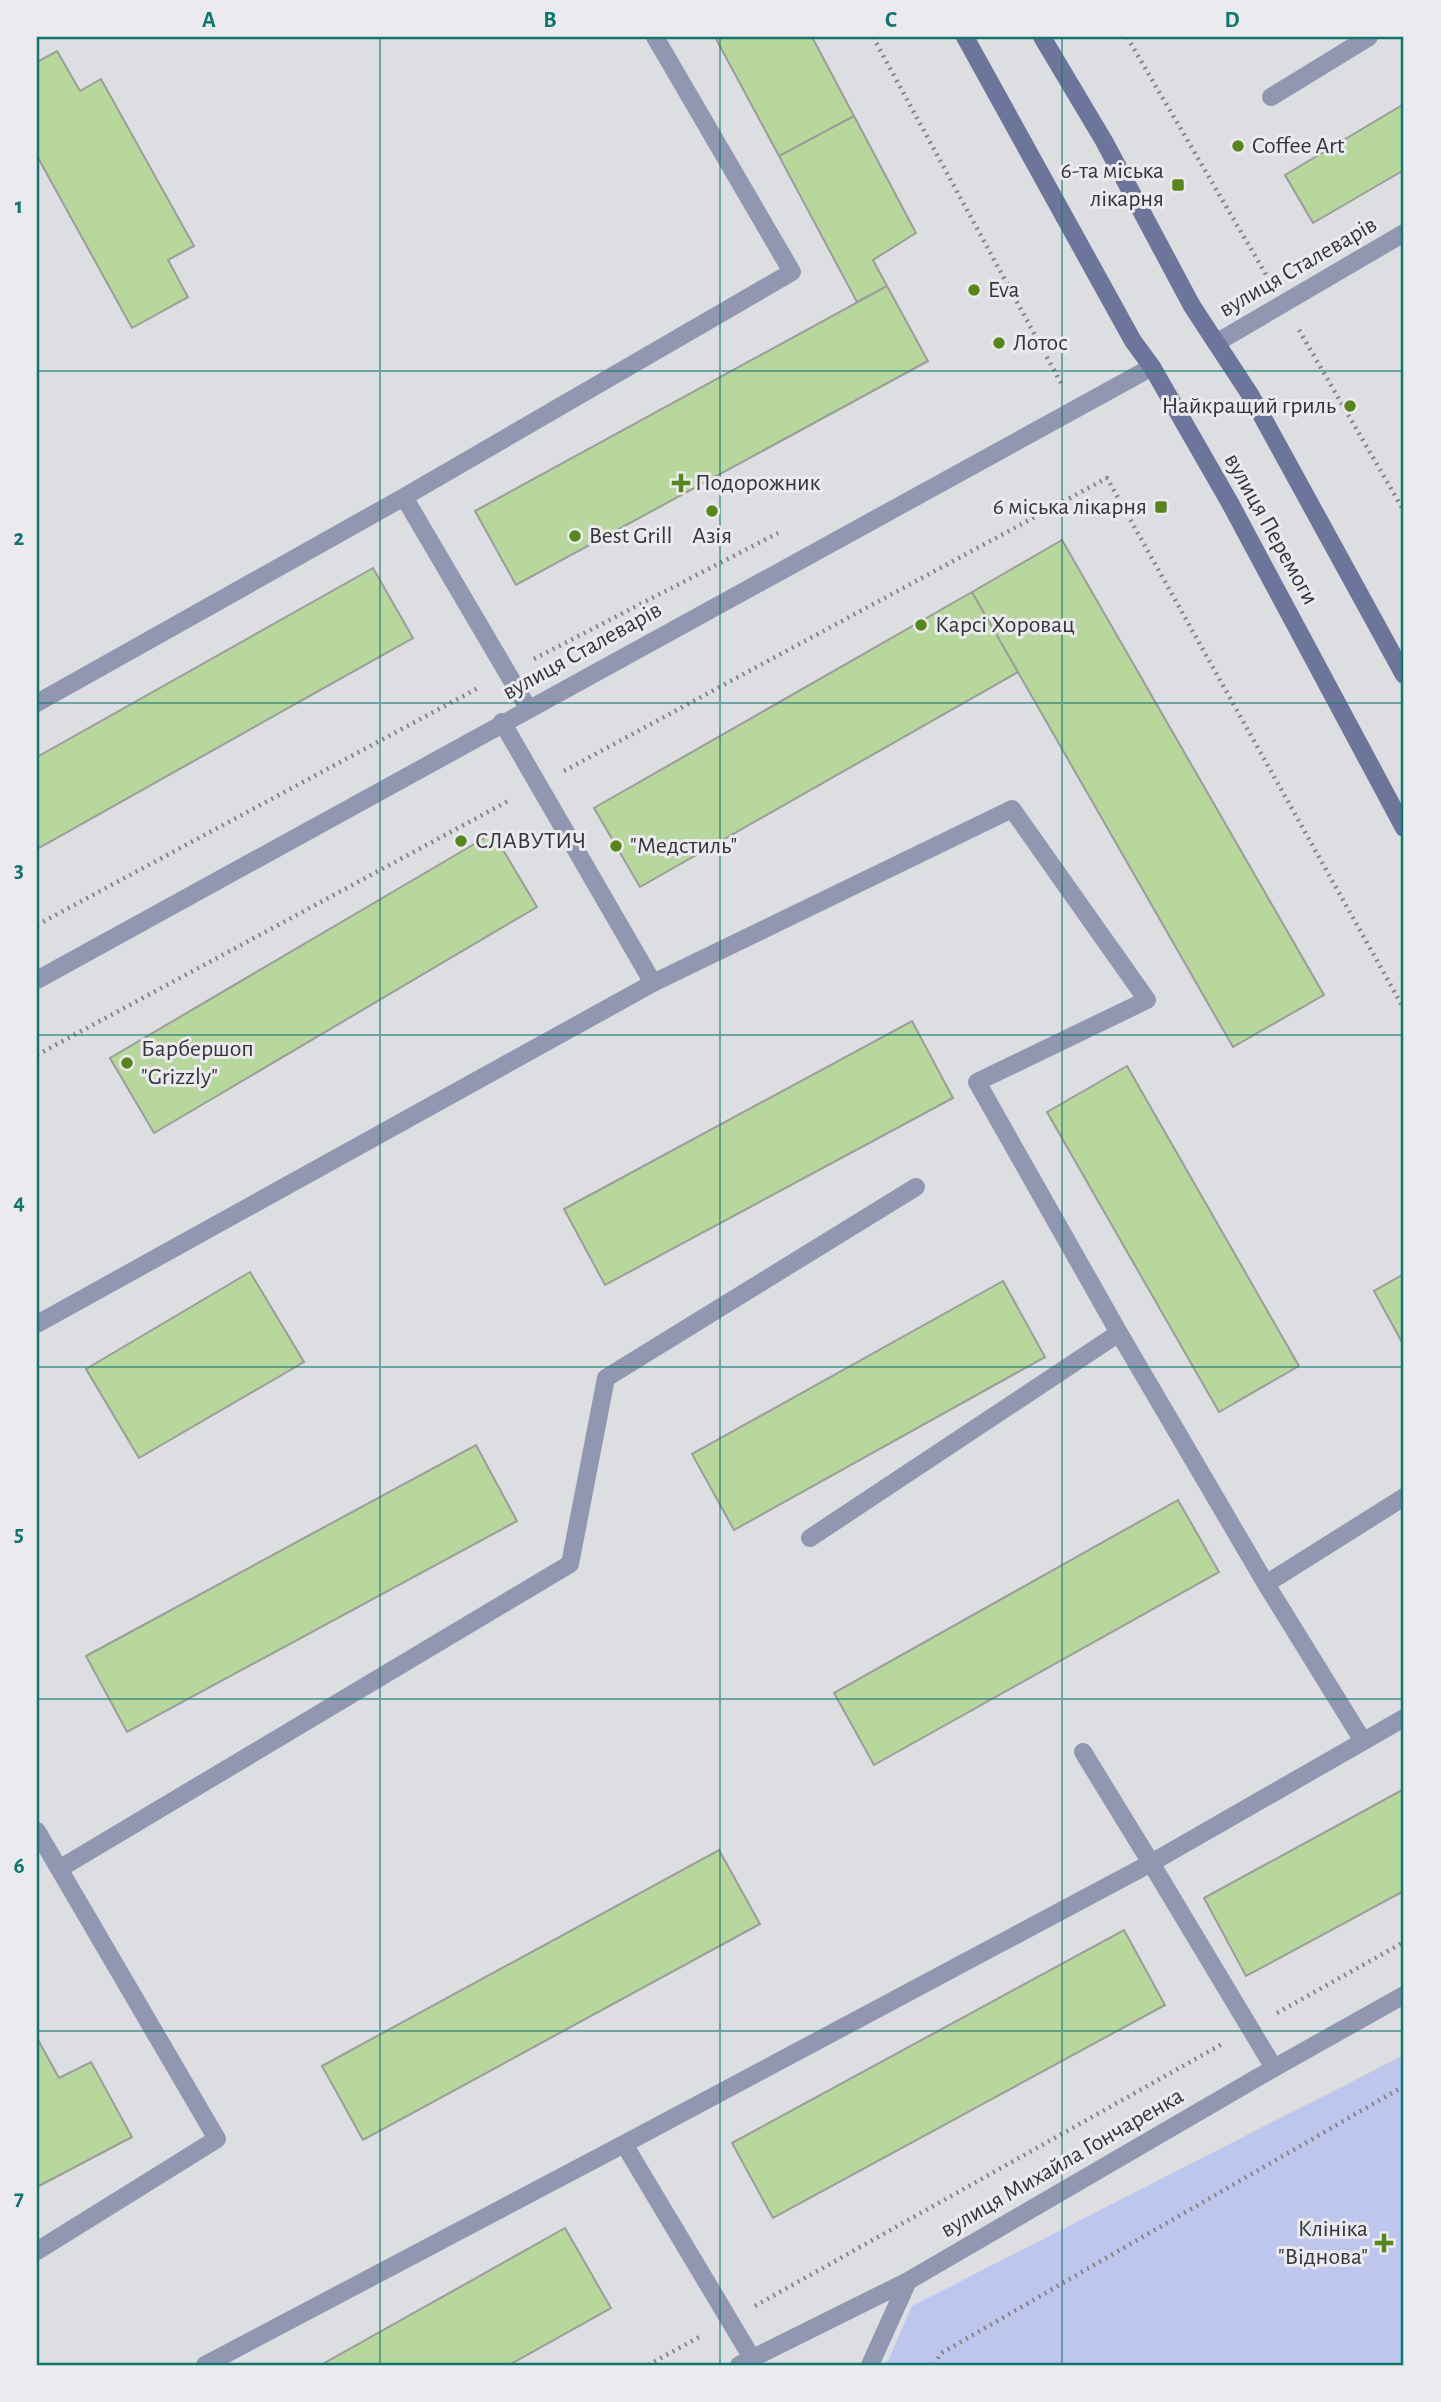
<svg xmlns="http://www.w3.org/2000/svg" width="1441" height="2402" viewBox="0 0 1441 2402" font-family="'Alegreya Sans',sans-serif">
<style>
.green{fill:#bec6ed}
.building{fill:#b7d79d;stroke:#9b9d9a;stroke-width:2}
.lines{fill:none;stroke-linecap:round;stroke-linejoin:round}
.path{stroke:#858688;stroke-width:4.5;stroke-dasharray:2 5;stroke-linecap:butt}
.service{stroke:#9297b1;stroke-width:18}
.minor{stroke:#9297b1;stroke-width:18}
.tertiary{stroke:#9297b1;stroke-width:18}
.secondary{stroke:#6e759a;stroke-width:18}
.grid{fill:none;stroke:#0f766e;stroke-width:2;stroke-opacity:0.55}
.poi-dot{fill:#57871a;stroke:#ebebef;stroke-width:2.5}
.labels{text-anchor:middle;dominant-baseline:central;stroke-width:6;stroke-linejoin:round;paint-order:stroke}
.poi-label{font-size:24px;fill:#353637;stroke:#ebebef;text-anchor:start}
.street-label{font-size:24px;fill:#353637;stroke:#ebebef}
.neatline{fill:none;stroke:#0f766e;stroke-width:2.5}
.grid-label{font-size:23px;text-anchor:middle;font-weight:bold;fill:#0f766e}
</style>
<rect width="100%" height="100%" fill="#dddee1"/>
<!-- green -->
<path class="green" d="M1404,2055V2365H886L912,2306Z"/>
<!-- building -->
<path class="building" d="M715,37H812L854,116L779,156Z
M57,51L80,91L101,79L194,246L168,260L188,297L132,328L37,156V62Z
M1404,104V170L1313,223L1285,175Z
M854,116L916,233L873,260L887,286L857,302L779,156Z
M887,286L928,361L516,585L475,511Z
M1062,540L1324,995L1233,1047L972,592Z
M373,568L413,638L37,849V757Z
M972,592L1018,672L640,887L594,808Z
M493,833L537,907L154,1133L110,1058Z
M912,1021L953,1098L605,1285L564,1209Z
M1127,1066L1299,1366L1219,1412L1047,1112Z
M250,1272L304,1362L139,1458L86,1369Z
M1404,1274V1346L1374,1291Z
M1003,1281L1045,1357L734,1530L692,1454Z
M476,1445L517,1521L127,1732L86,1656Z
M1178,1500L1219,1572L874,1765L834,1693Z
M1404,1789V1891L1246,1976L1204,1898Z
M719,1850L760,1924L363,2140L322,2066Z
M1124,1930L1165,2005L773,2218L732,2143Z
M37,2038L59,2078L91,2062L132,2137L37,2187Z
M565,2228L611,2308L509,2365H321Z"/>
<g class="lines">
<!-- path -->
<path class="path" d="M873,37L1061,383
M1127,37L1268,278
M1299,330L1404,511
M534,659L778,533
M564,771L1107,478L1404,1009
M37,925L480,687
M37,1055L510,800
M1277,2013L1404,1942
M755,2306L1224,2043
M648,2365L701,2336
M935,2365L940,2354L1404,2086"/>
<!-- service -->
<path class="service" d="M1271,97L1369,37
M37,703L404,497
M528,708L404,497L792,272L655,37
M37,1324L653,983
M37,1831L217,2139L37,2251
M59,1869L570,1564L606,1378L916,1187
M752,2358L624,2144L1151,1863L1083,1752
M205,2365L624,2144"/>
<!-- minor -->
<path class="minor" d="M1216,343L1404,233
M502,722L653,983L1012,809L1147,1000L977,1082L1119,1333L1266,1584L1404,1497
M37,980L1152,367
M810,1538L1119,1333
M1266,1584L1363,1741
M1274,2068L1151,1863L1404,1718"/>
<!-- tertiary -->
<path class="tertiary" d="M739,2365L908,2281L1274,2068L1404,1995
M870,2365L908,2281"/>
<!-- secondary -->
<path class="secondary" d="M965,37L1133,341L1152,367L1230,503L1404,828
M1042,37L1104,141L1192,306L1251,396L1404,675"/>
</g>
<!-- grid -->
<path class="grid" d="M380,37V2365M720,37V2365M1062,37V2365M37,371H1404M37,703H1404M37,1035H1404M37,1367H1404M37,1699H1404M37,2031H1404"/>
<!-- markers -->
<g class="poi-dot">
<circle cx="1238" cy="146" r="7"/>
<rect x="1171" y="178" width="14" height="14" rx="3.5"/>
<circle cx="974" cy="290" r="7"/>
<circle cx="999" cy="343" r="7"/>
<circle cx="1350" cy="406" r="7"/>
<path d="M677.5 472.5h7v7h7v7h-7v7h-7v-7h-7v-7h7z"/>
<rect x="1154" y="500" width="14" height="14" rx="3.5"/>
<circle cx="712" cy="511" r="7"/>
<circle cx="575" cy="536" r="7"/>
<circle cx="921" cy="625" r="7"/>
<circle cx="461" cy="841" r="7"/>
<circle cx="616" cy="846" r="7"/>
<circle cx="127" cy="1063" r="7"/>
<path d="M1380.5 2232.5h7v7h7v7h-7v7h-7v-7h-7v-7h7z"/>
</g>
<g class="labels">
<!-- poi labels -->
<g class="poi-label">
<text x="1252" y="146">Coffee Art</text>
<text x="1164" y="171" text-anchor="end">6-та міська<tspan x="1164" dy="28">лікарня</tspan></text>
<text x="988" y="290">Eva</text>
<text x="1013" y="343">Лотос</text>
<text x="1336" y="406" text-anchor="end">Найкращий гриль</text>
<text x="695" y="483">Подорожник</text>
<text x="1147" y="507" text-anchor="end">6 міська лікарня</text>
<text x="589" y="536">Best Grill</text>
<text x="712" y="536" text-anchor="middle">Азія</text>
<text x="935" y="625">Карсі Хоровац</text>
<text x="475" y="841">СЛАВУТИЧ</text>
<text x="630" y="846">"Медстиль"</text>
<text x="141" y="1049">Барбершоп<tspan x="141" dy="28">"Grizzly"</tspan></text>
<text x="1368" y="2229" text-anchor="end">Клініка<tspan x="1368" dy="28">"Віднова"</tspan></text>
</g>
<!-- street labels -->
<g class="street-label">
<text transform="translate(1298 267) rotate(-30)">вулиця Сталеварів</text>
<text transform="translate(1271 529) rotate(61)">вулиця Перемоги</text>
<text transform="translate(582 651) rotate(-29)">вулиця Сталеварів</text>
<text transform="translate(1062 2163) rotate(-30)">вулиця Михайла Гончаренка</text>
</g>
</g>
<!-- border -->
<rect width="1441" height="2402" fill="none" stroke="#ebebef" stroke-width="77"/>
<rect x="38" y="38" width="1364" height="2326" class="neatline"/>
<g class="grid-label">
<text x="209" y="27">A</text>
<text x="550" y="27">B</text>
<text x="891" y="27">C</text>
<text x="1232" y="27">D</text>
<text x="19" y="213">1</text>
<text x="19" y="545">2</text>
<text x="19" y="877">3</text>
<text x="19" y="1209">4</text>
<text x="19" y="1541">5</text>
<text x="19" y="1873">6</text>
<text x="19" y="2205">7</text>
</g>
</svg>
